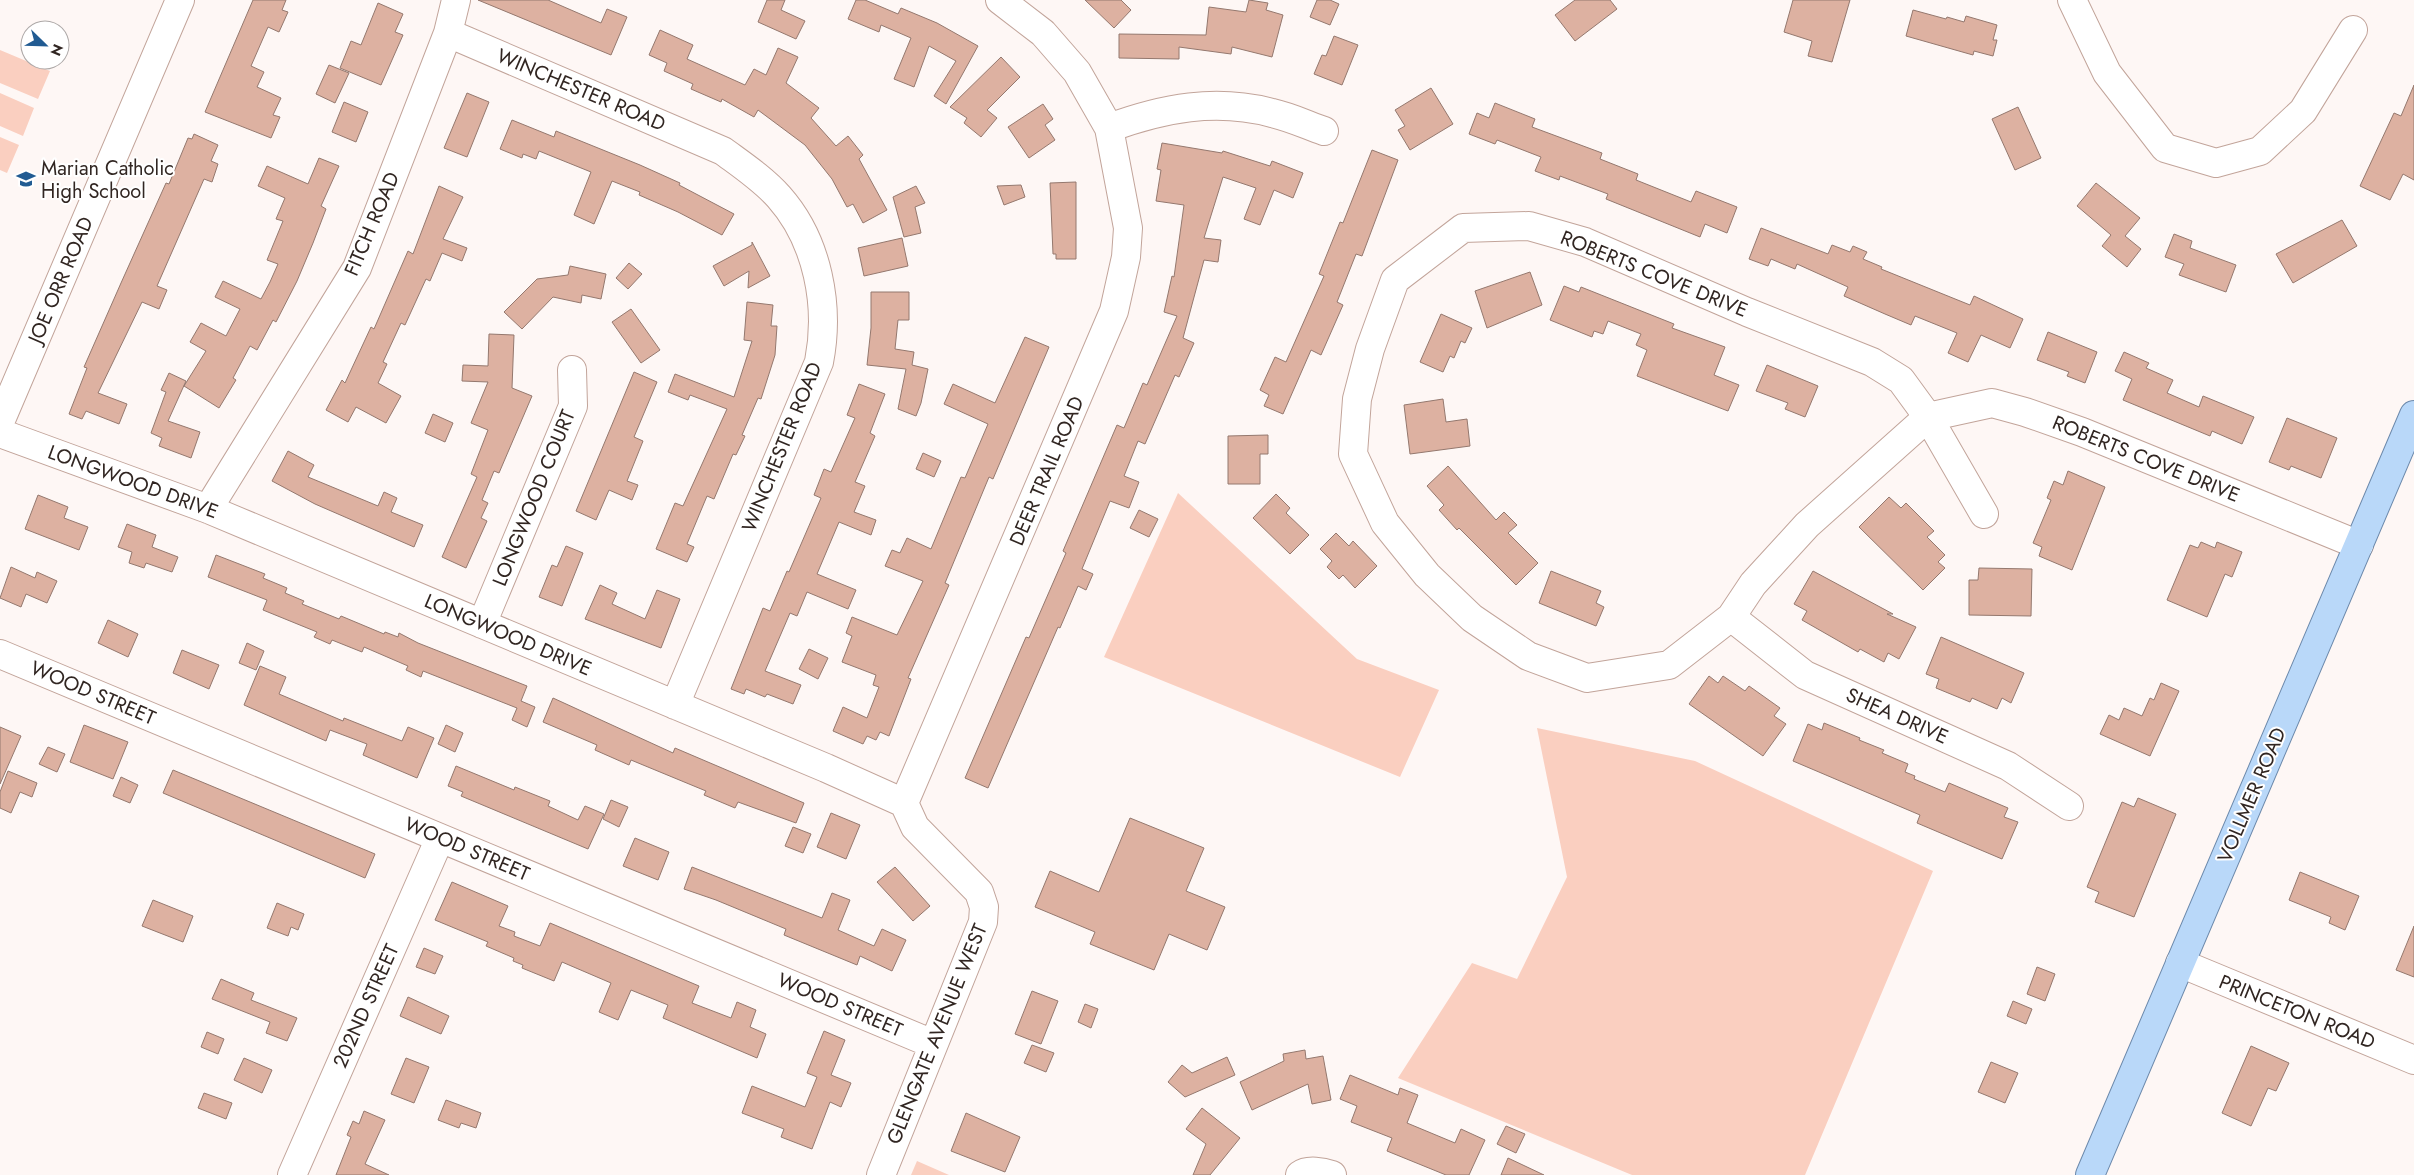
<svg xmlns="http://www.w3.org/2000/svg" width="2414" height="1175" viewBox="0 0 2414 1175" font-family="Jost,sans-serif">
<style>
.green{fill:#facfc0}
.building{fill:#ddb1a1;stroke:#94786e}
.lines{fill:none;stroke-linecap:round;stroke-linejoin:round}
.minor-casing{stroke:#c2a49a;stroke-width:30}
.major-casing{stroke:#6c89ab;stroke-width:30}
.minor{stroke:#fff;stroke-width:28}
.major{stroke:#b9d8f9;stroke-width:28}
.labels{text-anchor:middle;dominant-baseline:central;stroke-width:4;stroke-linejoin:round;paint-order:stroke}
.street-label{font-size:20px;fill:#312622;stroke:#fff}
.poi-label{font-size:20px;fill:#312622;stroke:#fff;text-anchor:start}
</style>
<rect width="100%" height="100%" fill="#fef7f5"/>
<!-- green -->
<path class="green" d="M0,50L50,71L38,99L0,83Z
M0,93L34,108L23,136L0,126Z
M0,137L19,145L7,173L0,170Z
M1178,493L1357,659L1439,690L1400,777L1104,657Z
M1537,728L1695,761L1933,871L1805,1175H1632L1398,1078L1472,963L1517,979L1567,877Z
M917,1161L949,1175H911Z"/>
<!-- building -->
<path class="building" d="M253,0H286L282,10L288,12L279,32L268,27L251,66L264,72L257,87L281,98L273,115L280,117L271,138L205,112Z
M478,0H548L601,23L607,9L627,17L611,55Z
M767,0H785L781,10L805,21L796,39L758,22Z
M856,0H865L898,14L901,8L937,23L978,46L946,104L934,96L956,61L929,46L914,87L894,79L911,38L881,25L879,32L848,19Z
M1085,0H1121L1131,10L1114,28Z
M1249,0L1268,3L1266,10L1283,15L1272,57L1232,47L1231,54L1179,47V59L1119,58V34L1206,35L1209,7L1246,12Z
M1317,0H1330L1339,4L1330,25L1310,17Z
M1575,0H1610L1617,9L1575,41L1555,15Z
M1793,0H1850L1832,62L1808,56L1812,41L1784,32Z
M378,3L403,14L395,32L403,35L381,85L340,68L351,41L361,45Z
M1913,10L1946,19L1947,17L1964,22L1966,16L1997,25L1993,40H1997L1993,56L1974,51L1973,55L1906,36Z
M660,30L693,45L687,59L745,85L754,69L766,75L778,48L798,57L786,83L819,108L811,118L836,146L848,136L863,155L859,159L887,210L863,223L853,204L847,207L832,179L805,145L758,110L754,117L722,99L721,102L691,89L693,84L664,71L667,63L649,55Z
M1334,36L1358,45L1342,85L1314,74L1322,55L1326,56Z
M1001,57L1020,77L987,110L997,118L981,137L964,123L967,118L950,107Z
M329,65L349,73L335,103L316,94Z
M2414,85V180L2403,174L2390,200L2360,186L2394,113L2401,116Z
M1431,88L1453,124L1410,150L1398,130L1405,126L1395,110Z
M467,93L489,102L467,157L444,148Z
M344,102L368,112L356,142L332,132Z
M1495,103L1535,119L1532,127L1602,153L1600,159L1638,174L1636,180L1691,202L1696,191L1737,207L1727,233L1705,224L1700,237L1606,199L1608,194L1560,176L1559,180L1535,171L1541,157L1497,140L1495,144L1469,134L1477,113L1489,118Z
M1043,104L1053,119L1045,125L1055,140L1029,158L1008,127Z
M2018,107L2041,158L2015,170L1992,119Z
M512,120L554,137L556,131L640,165L680,183L679,185L734,214L722,235L678,212L639,195L640,192L612,181L594,224L574,215L591,172L539,151L536,159L523,154L522,158L500,149Z
M194,134L218,145L211,161L218,164L212,182L204,179L157,286L167,290L159,309L142,302L98,393L127,404L119,424L86,411L82,419L69,414L87,368L84,367L121,283L166,183L169,184L188,138L192,139Z
M1162,143L1222,153L1223,151L1270,166L1272,161L1303,173L1293,198L1274,190L1260,225L1244,219L1256,188L1223,177L1204,238L1221,240L1218,262L1204,260L1183,338L1194,343L1179,377L1175,375L1145,444L1138,441L1124,476L1139,482L1129,508L1110,501L1082,569L1093,574L1086,590L1078,586L1060,628L1058,627L988,788L965,778L1026,637L1029,638L1066,553L1063,551L1117,425L1124,428L1143,383L1147,385L1177,316L1164,312L1172,276L1174,277L1184,205L1156,201L1161,170L1157,169Z
M1372,150L1398,160L1362,256L1356,254L1337,302L1343,305L1321,355L1311,350L1283,414L1264,406L1269,395L1260,390L1275,357L1286,362L1324,276L1319,274L1340,222L1343,223Z
M319,158L339,166L321,206L326,209L313,243L297,281L276,322L273,320L257,350L250,346L233,378L236,380L219,408L184,386L206,351L190,342L201,323L226,336L240,309L215,297L223,281L261,299L270,282L278,264L267,260L283,221L276,219L285,198L258,186L267,166L308,184Z
M1076,182V259H1056V254H1053L1050,183Z
M2096,183L2140,218L2125,236L2141,249L2127,267L2102,246L2111,235L2077,206Z
M1021,185L1025,197L1004,205L997,186Z
M439,186L463,197L443,239L467,248L462,261L442,253L430,281L426,279L405,325L401,323L383,362L387,364L378,383L401,396L386,423L356,407L348,422L326,410L342,380L345,383L371,327L374,329L408,251L413,254Z
M916,186L925,203L915,207L921,233L904,237L893,197Z
M2342,220L2357,246L2293,283L2276,254Z
M1761,228L1828,254L1832,245L1850,252L1853,246L1867,252L1863,259L1882,267L1881,269L1970,305L1974,296L2023,319L2010,348L1981,335L1968,362L1948,353L1957,333L1915,316L1911,325L1885,314L1844,296L1848,287L1797,264L1795,269L1771,259L1768,266L1749,259Z
M2174,234L2192,241L2190,248L2236,265L2226,292L2179,275L2184,264L2165,257Z
M902,238L908,266L864,276L858,248Z
M752,242L770,276L748,288L749,271L724,286L713,266L752,245Z
M629,263L642,274L628,289L616,278Z
M570,266L606,274L601,299L582,295L581,303L553,297L522,329L504,312L537,279L568,275Z
M1530,272L1542,305L1487,328L1475,291Z
M1564,286L1579,292L1581,287L1674,324L1672,328L1725,347L1714,375L1739,385L1728,411L1637,376L1647,350L1636,345L1641,334L1608,321L1603,334L1594,331L1592,337L1550,320Z
M871,292H909V320H898L895,349L914,352L912,365L928,369L921,403L916,416L898,409L906,369L867,365L871,328Z
M747,302L773,305L771,326H777L775,355L761,399L758,398L742,435L745,436L736,455L733,454L714,499L707,496L687,544L694,547L687,562L656,549L675,503L683,506L727,409L690,395L688,400L668,392L675,374L734,397L752,341L744,340Z
M631,309L660,350L641,363L612,322Z
M1441,314L1472,328L1465,343L1461,341L1454,358L1450,356L1443,372L1420,362Z
M2048,332L2097,352L2085,383L2067,376L2069,372L2037,360Z
M489,334L514,335L512,388L532,396L499,473L494,471L482,500L488,503L481,518L487,521L466,568L442,557L477,477L471,474L488,430L471,423L488,382L462,381L463,365L488,366Z
M1025,337L1049,347L993,479L989,477L945,583L949,585L908,678L911,679L889,736L880,732L876,740L867,736L863,744L833,731L843,707L867,718L879,687L873,685L876,675L842,662L852,636L846,633L852,617L897,635L923,581L885,566L892,550L900,553L907,538L931,549L961,477L965,478L988,424L944,404L953,384L995,403Z
M2124,352L2149,363L2146,368L2173,380L2167,393L2199,407L2203,396L2254,417L2242,444L2212,431L2210,436L2123,400L2132,379L2115,371Z
M1767,365L1818,386L1805,417L1785,409L1788,403L1756,391Z
M634,372L657,382L634,437L643,441L627,481L638,485L632,500L609,490L596,520L576,511Z
M169,373L186,381L168,421L200,432L191,458L159,446L162,438L151,433L166,392L161,390Z
M859,384L885,394L870,433L875,436L855,482L865,486L854,512L876,520L871,535L839,522L817,574L856,590L848,609L807,592L797,616L790,613L765,671L801,685L793,704L767,694L765,697L746,689L744,694L731,689L763,608L770,611L787,571L789,572L821,498L814,495L824,469L831,472L855,418L847,415Z
M1443,399L1446,422L1467,419L1470,446L1410,454L1404,405Z
M433,414L453,423L445,442L425,433Z
M2287,418L2337,438L2321,478L2291,466L2289,470L2269,462Z
M1268,435V454H1260V484H1228V436Z
M288,451L314,465L308,477L378,506L384,492L397,498L391,512L423,525L414,547L315,504L272,481Z
M923,453L941,461L934,477L916,469Z
M1448,466L1496,520L1504,512L1517,525L1508,533L1538,563L1516,585L1459,528L1457,530L1439,510L1444,505L1427,486Z
M2068,471L2105,487L2072,570L2039,556L2042,547L2033,543L2051,500L2047,498L2054,481L2063,485Z
M1276,494L1290,508L1286,513L1309,535L1290,554L1253,518Z
M38,495L68,507L64,518L88,527L79,550L25,529Z
M1889,497L1901,508L1906,503L1934,531L1927,537L1945,555L1938,562L1945,568L1923,590L1859,527Z
M1139,510L1158,519L1149,537L1130,528Z
M127,524L156,535L152,547L178,557L172,572L146,563L144,568L129,563L132,552L118,547Z
M1336,533L1349,546L1353,541L1377,566L1355,588L1343,575L1339,579L1327,567L1332,561L1320,549Z
M2201,542L2215,548L2217,542L2242,552L2232,577L2225,574L2207,617L2167,600L2190,545L2198,548Z
M566,546L583,553L562,606L539,597L552,565L557,567Z
M216,555L265,574L263,578L287,588L285,593L304,601L302,604L339,619L341,616L384,634L385,632L398,637L399,633L418,643L527,686L521,701L535,707L527,727L512,720L517,708L423,671L421,677L406,670L408,666L364,647L362,652L332,640L330,644L314,637L317,632L263,610L267,600L208,577Z
M11,567L35,578L37,572L57,581L47,603L26,594L21,607L0,598Z
M1979,568L2032,569L2031,616L1969,615V580H1978Z
M1551,571L1601,591L1596,603L1604,607L1596,626L1539,603Z
M1813,571L1893,614H1887L1916,627L1899,659L1888,653L1884,662L1860,649L1858,652L1802,620L1807,611L1794,604Z
M600,585L617,593L612,604L645,619L657,590L680,599L661,648L585,619Z
M108,620L138,634L128,657L98,643Z
M1941,637L2024,673L2011,703L2002,698L1997,709L1972,698L1970,702L1936,688L1939,679L1926,674Z
M247,643L264,651L256,670L239,663Z
M809,649L828,658L818,679L799,669Z
M182,650L219,665L209,689L173,673Z
M260,666L286,677L279,694L343,721L344,718L402,741L408,727L434,738L417,778L363,755L367,744L330,730L326,741L244,705Z
M1709,676L1718,683L1723,676L1745,691L1749,686L1780,708L1774,716L1786,724L1763,756L1689,704Z
M2161,683L2179,691L2150,756L2100,734L2109,715L2119,720L2124,708L2142,716L2150,698L2154,700Z
M553,698L673,753L675,748L804,803L796,823L738,802L735,808L704,795L706,791L631,760L629,765L595,750L597,745L543,722Z
M1824,723L1860,738L1859,740L1884,750L1882,753L1908,764L1905,772L1915,776L1914,779L1945,792L1949,783L2008,808L2004,817L2018,822L2002,859L1917,823L1920,815L1793,761L1808,724L1822,730Z
M84,725L128,742L113,779L70,762Z
M446,725L463,733L455,752L438,744Z
M0,727L21,736L0,784Z
M48,747L65,754L57,772L39,764Z
M456,766L514,790L515,787L550,801L548,806L578,820L585,806L604,814L588,849L461,796L463,792L448,786Z
M173,770L375,854L365,878L163,793Z
M8,771L37,783L32,797L20,792L11,813L0,808V792Z
M121,777L138,785L130,803L113,796Z
M2138,798L2176,814L2134,917L2095,902L2099,892L2087,887L2122,802L2134,807Z
M611,800L628,807L619,827L603,819Z
M831,813L860,825L846,859L817,847Z
M1130,818L1204,848L1186,891L1225,907L1207,950L1169,934L1154,970L1090,944L1095,932L1035,907L1050,871L1099,892Z
M793,827L811,834L803,853L785,846Z
M635,838L669,852L658,880L623,866Z
M692,867L822,918L832,893L850,900L838,930L874,946L882,929L906,940L892,971L860,956L857,965L784,935L786,929L716,900L684,889Z
M895,867L930,906L913,921L877,882Z
M2300,872L2359,896L2345,930L2329,923L2331,917L2289,900Z
M452,882L508,906L499,926L515,932L514,936L540,946L550,923L699,986L692,1003L731,1018L737,1002L756,1010L750,1027L766,1034L757,1058L663,1018L668,1005L631,990L618,1020L599,1012L611,983L562,962L554,981L522,968L523,965L513,961L514,958L486,946L488,942L435,920Z
M153,900L193,916L183,942L142,926Z
M277,903L304,914L298,930L291,927L288,936L267,928Z
M2414,926V977L2396,970Z
M424,948L443,956L435,974L416,967Z
M2037,967L2055,974L2045,1001L2027,994Z
M221,979L254,993L251,1000L297,1018L287,1041L266,1033L270,1022L212,999Z
M1032,991L1058,1001L1041,1044L1015,1034Z
M408,997L449,1016L441,1034L400,1016Z
M2013,1001L2032,1009L2026,1024L2007,1016Z
M1085,1004L1098,1009L1091,1028L1078,1022Z
M824,1031L845,1040L831,1075L851,1083L841,1107L830,1102L812,1149L781,1137L784,1129L742,1113L752,1086L805,1107L817,1077L807,1073Z
M207,1032L224,1039L218,1054L201,1047Z
M1032,1045L1054,1053L1046,1072L1024,1063Z
M2251,1046L2289,1063L2276,1091L2268,1088L2251,1126L2222,1113Z
M1305,1050L1306,1059L1323,1056L1331,1100L1312,1104L1308,1084L1252,1110L1240,1082L1284,1061L1283,1054Z
M1227,1057L1235,1075L1185,1097L1168,1082L1182,1065L1192,1073Z
M244,1058L272,1070L262,1093L234,1080Z
M406,1058L429,1067L414,1103L391,1094Z
M1991,1062L2018,1073L2005,1103L1978,1092Z
M1350,1075L1398,1095L1400,1088L1418,1095L1407,1123L1455,1143L1461,1129L1485,1140L1469,1175H1446L1387,1151L1392,1138L1351,1122L1357,1106L1340,1099Z
M204,1093L232,1103L226,1119L198,1108Z
M446,1100L481,1113L476,1128L461,1123L459,1128L438,1120Z
M1202,1108L1240,1138L1210,1175H1193L1206,1144L1186,1129Z
M364,1111L385,1120L365,1164L389,1175H336L351,1137L347,1135L353,1121L359,1124Z
M966,1113L1020,1137L1005,1172L951,1151Z
M1506,1126L1525,1134L1516,1153L1497,1144Z
M1508,1158L1544,1175H1501Z"/>
<g class="lines">
<!-- minor casing -->
<g class="minor-casing">
<path id="minor" d="M1000,0L1043,33L1077,72L1109,128C1163,108 1216,98 1272,113C1290,117 1307,125 1324,131
M2072,0L2107,73L2165,148L2216,163L2260,151L2303,111L2353,30
M448,33L723,151C742,165 763,179 779,197C818,241 830,306 819,362L675,705
M0,422L180,0
M0,433L208,509L826,768L904,803L915,827L979,892L984,907L983,922L881,1175
M208,509L357,268L448,33L456,0
M1984,514L1928,417L1807,525L1753,584L1731,617L1669,665L1587,678L1528,656L1472,618L1427,575L1385,523L1353,454L1357,399L1370,349L1395,280L1463,228L1529,226L1585,242L1747,312L1872,362L1901,380L1928,417L1992,403L2025,412L2082,432L2359,545
M1731,617L1805,675L2008,766L2069,806
M482,624L573,406L572,370
M0,654L933,1044
M904,803L1114,311L1126,257L1128,228L1109,128
M2180,963L2414,1060
M292,1175L440,838
M1300,1175C1308,1169 1323,1172 1332,1175"/>
</g>
<!-- major casing -->
<g class="major-casing">
<path id="major" d="M2090,1175L2414,415"/>
</g>
<!-- minor -->
<use href="#minor" class="minor"/>
<!-- major -->
<use href="#major" class="major"/>
</g>
<!-- icons -->
<defs>
<g id="school-bare" transform="scale(1.5)"><path d="M0-5L7-2L0 1L-7-2ZM-4 1L0 2.5L4 1V4Q0 6-4 4Z" fill="#215b92" stroke="#fff" stroke-width="2.5" paint-order="stroke"/></g>
</defs>
<g fill-rule="evenodd">
<use href="#school-bare" x="26" y="179"/>
</g>
<g class="labels">
<!-- street labels -->
<g class="street-label">
<text transform="translate(581 90) rotate(23)">WINCHESTER ROAD</text>
<text transform="translate(372 224) rotate(-67)">FITCH ROAD</text>
<text transform="translate(1654 274) rotate(22)">ROBERTS COVE DRIVE</text>
<text transform="translate(61 280) rotate(-67)">JOE ORR ROAD</text>
<text transform="translate(782 447) rotate(-68)">WINCHESTER ROAD</text>
<text transform="translate(2146 459) rotate(22)">ROBERTS COVE DRIVE</text>
<text transform="translate(1047 471) rotate(-67)">DEER TRAIL ROAD</text>
<text transform="translate(133 482) rotate(20)">LONGWOOD DRIVE</text>
<text transform="translate(534 498) rotate(-68)">LONGWOOD COURT</text>
<text transform="translate(508 635) rotate(23)">LONGWOOD DRIVE</text>
<text transform="translate(93 693) rotate(23)">WOOD STREET</text>
<text transform="translate(1897 716) rotate(24)">SHEA DRIVE</text>
<text transform="translate(2252 795) rotate(-67)">VOLLMER ROAD</text>
<text transform="translate(467 849) rotate(23)">WOOD STREET</text>
<text transform="translate(840 1005) rotate(23)">WOOD STREET</text>
<text transform="translate(366 1006) rotate(-66)">202ND STREET</text>
<text transform="translate(2297 1012) rotate(22)">PRINCETON ROAD</text>
<text transform="translate(937 1034) rotate(-68)">GLENGATE AVENUE WEST</text>
</g>
<!-- poi labels -->
<g class="poi-label">
<text x="41" y="168">Marian Catholic<tspan x="41" dy="23">High School</tspan></text>
</g>
</g>
<!-- north arrow -->
<g transform="translate(45 45) rotate(113)"><circle r="24" fill="#ffffff" stroke="#ada8a7"/>
<path d="M0-4L9 19L0 12L-9 19Z" fill="#215b92"/>
<text y="-8" font-size="14" font-weight="bold" text-anchor="middle" fill="#312622">N</text>
</g>
</svg>
